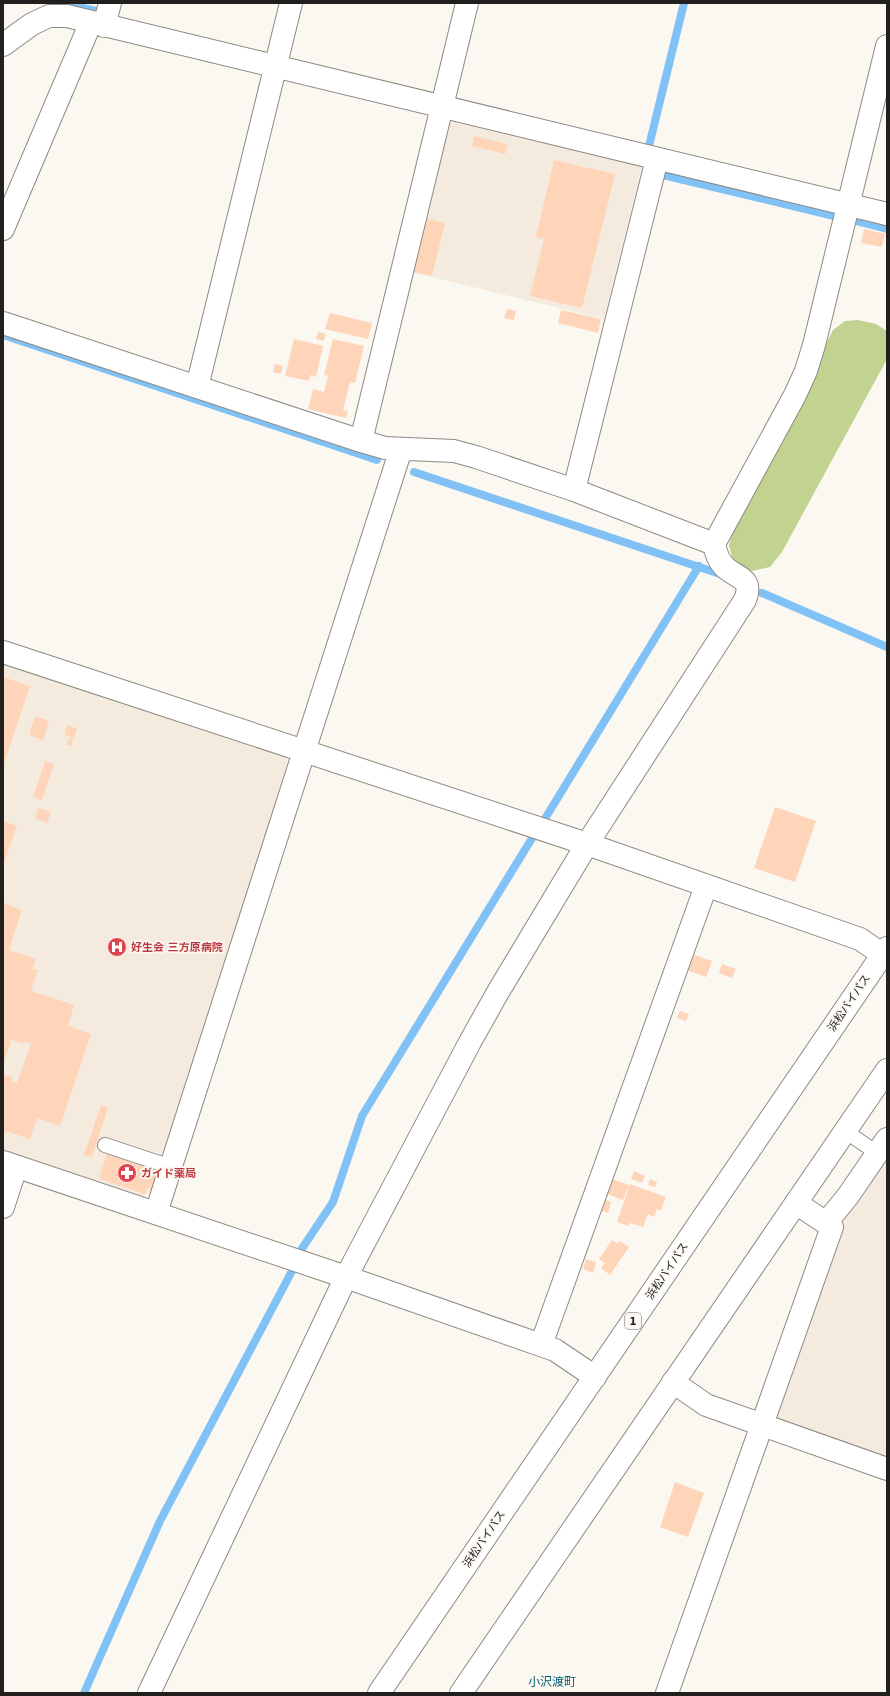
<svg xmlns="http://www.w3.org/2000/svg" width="890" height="1696" viewBox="0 0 890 1696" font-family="'DejaVu Sans','Noto Sans JP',sans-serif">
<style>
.built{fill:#f4ebde}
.green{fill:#c1d291}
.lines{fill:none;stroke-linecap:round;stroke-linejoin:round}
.stream{stroke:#80c2f5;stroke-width:8}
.building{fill:#ffd5ba}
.service-casing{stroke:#8d8a84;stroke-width:16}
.minor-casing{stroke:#8d8a84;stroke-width:24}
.trunk-casing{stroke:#8d8a84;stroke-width:24}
.service{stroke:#fff;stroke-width:14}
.minor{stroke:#fff;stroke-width:22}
.trunk{stroke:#fff;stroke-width:22}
.labels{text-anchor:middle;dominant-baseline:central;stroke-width:3.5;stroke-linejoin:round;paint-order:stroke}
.shield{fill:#fbf7f1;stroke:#63605d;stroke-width:1}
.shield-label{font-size:10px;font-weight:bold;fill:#22201e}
.health-label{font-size:11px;font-weight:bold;fill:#be3a42;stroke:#fbf7f1;text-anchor:start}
.street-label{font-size:11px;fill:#22201e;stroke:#fbf7f1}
.neighbourhood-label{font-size:12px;fill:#005c70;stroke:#fbf7f1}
</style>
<rect width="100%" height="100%" fill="#fbf7f1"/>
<!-- built -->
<path class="built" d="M455,120L642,165L604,319L412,272L448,124Z
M3,660L283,753L289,765L152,1192L140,1198L3,1152Z
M887,1152V1458L772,1418L843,1216Z"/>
<!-- green -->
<path class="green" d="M858,320L876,324L887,331V359L782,552L770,567L752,571L733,561L729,545L734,528L833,330L845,321Z"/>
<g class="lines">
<!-- stream -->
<path class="stream" d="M62,3L96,11
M649,146L684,3
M663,175L834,216
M856,221L887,229
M3,335L377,460
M414,472L723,575
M762,593L887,647
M543,822L699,566
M301,1250L333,1202L362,1116L534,835
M84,1693L160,1521L292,1271"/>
</g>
<!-- building -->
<path class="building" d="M474,136L508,144L505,154L472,146Z
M554,160L615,174L582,308L530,296L544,239L536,237Z
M425,218L445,223L432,276L412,272Z
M864,229L885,234L882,247L861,243Z
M507,309L516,311L514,320L504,318Z
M561,310L601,319L598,333L558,323Z
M330,313L372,323L368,339L325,329Z
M318,332L326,334L324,341L316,339Z
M294,339L323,346L316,377L310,375L309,381L285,376Z
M333,339L364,346L355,383L350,382L343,410L348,411L346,418L308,409L313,389L324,392L328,376L324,375Z
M275,364L283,366L281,374L273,372Z
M3,677L30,686L3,767Z
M35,716L49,721L43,740L29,735Z
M67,725L77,729L74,738L64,735Z
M69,738L73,739L71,746L66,745Z
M45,761L54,764L42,800L33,797Z
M775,807L816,821L795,882L754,868Z
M38,808L51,812L47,823L35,818Z
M3,821L17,826L3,866Z
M3,903L22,910L9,950L36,959L32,969L38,970L31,991L74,1005L68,1026L91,1034L60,1126L37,1118L30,1139L3,1130V1074L12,1077L11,1081L17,1083L31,1043L24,1041L23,1044L11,1040L3,1064Z
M692,954L712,961L706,977L686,970Z
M722,964L736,969L732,978L719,973Z
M680,1011L689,1014L686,1021L677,1018Z
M101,1105L108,1108L92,1157L84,1155Z
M107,1153L155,1164L152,1173L156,1174L151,1190L147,1188L145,1194L99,1179Z
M634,1171L645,1176L642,1183L631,1179Z
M609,1178L629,1185L623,1200L604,1193Z
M650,1179L657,1182L655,1187L648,1185Z
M630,1184L666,1197L661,1210L657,1209L654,1217L648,1214L643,1227L630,1223L628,1226L617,1222Z
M603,1199L611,1202L608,1213L599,1210Z
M612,1240L618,1244L620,1241L629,1247L610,1275L601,1268L605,1263L599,1259Z
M586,1259L596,1262L593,1273L583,1269Z
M675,1482L704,1493L688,1537L660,1527Z"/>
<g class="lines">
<!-- service casing -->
<g class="service-casing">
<path id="service" d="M845,1131L877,1153
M105,1145L171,1167"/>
</g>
<!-- minor casing -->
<g class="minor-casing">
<path id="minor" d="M104,26L110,3
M3,45L32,24L49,16H67L887,214
M3,229L91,22
M3,323L361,441L385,448L454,451L476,457L574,490L714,544
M197,387L291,3
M361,441L467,3
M574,490L657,159
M3,652L587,844L860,939L883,955
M3,1162L346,1277L555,1350L595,1377
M3,1207L16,1167
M156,1213L401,449
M826,1223L848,1196L887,1139
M541,1345L706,886
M673,1382L706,1405L887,1469
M149,1693L346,1277L470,1042L498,992L587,844L745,600C753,579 740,579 727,569C719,563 716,554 714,544L795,395L806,371L814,345L887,46
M667,1693L832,1227L796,1203"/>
</g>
<!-- trunk casing -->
<g class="trunk-casing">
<path id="trunk" d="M379,1693L887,948
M461,1693L887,1070"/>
</g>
<!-- service -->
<use href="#service" class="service"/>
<!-- minor -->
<use href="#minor" class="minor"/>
<!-- trunk -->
<use href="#trunk" class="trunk"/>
</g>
<!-- icons -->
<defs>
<g id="hospital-disc" transform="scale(1)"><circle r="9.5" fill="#e0444e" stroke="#fbf7f1"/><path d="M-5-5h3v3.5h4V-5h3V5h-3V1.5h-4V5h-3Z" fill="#fff"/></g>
<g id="pharmacy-disc" transform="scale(1)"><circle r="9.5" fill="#e0444e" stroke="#fbf7f1"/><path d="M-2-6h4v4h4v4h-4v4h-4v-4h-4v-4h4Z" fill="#fff"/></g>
</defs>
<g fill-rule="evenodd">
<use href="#hospital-disc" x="117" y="947"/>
<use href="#pharmacy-disc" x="127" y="1173"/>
</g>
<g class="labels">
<!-- shield labels -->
<rect class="shield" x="625" y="1313" width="16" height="16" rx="3"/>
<g class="shield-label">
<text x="633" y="1321">1</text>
</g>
<!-- health labels -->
<g class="health-label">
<text x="131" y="947">好生会 三方原病院</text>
<text x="141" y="1173">ガイド薬局</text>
</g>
<!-- street labels -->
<g class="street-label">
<text transform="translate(849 1003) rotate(-56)">浜松バイパス</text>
<text transform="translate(667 1271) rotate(-56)">浜松バイパス</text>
<text transform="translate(484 1539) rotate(-56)">浜松バイパス</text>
</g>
<!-- neighbourhood labels -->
<g class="neighbourhood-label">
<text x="552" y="1682">小沢渡町</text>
</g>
</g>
<!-- border -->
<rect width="890" height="1696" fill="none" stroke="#22201e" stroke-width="8"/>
</svg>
